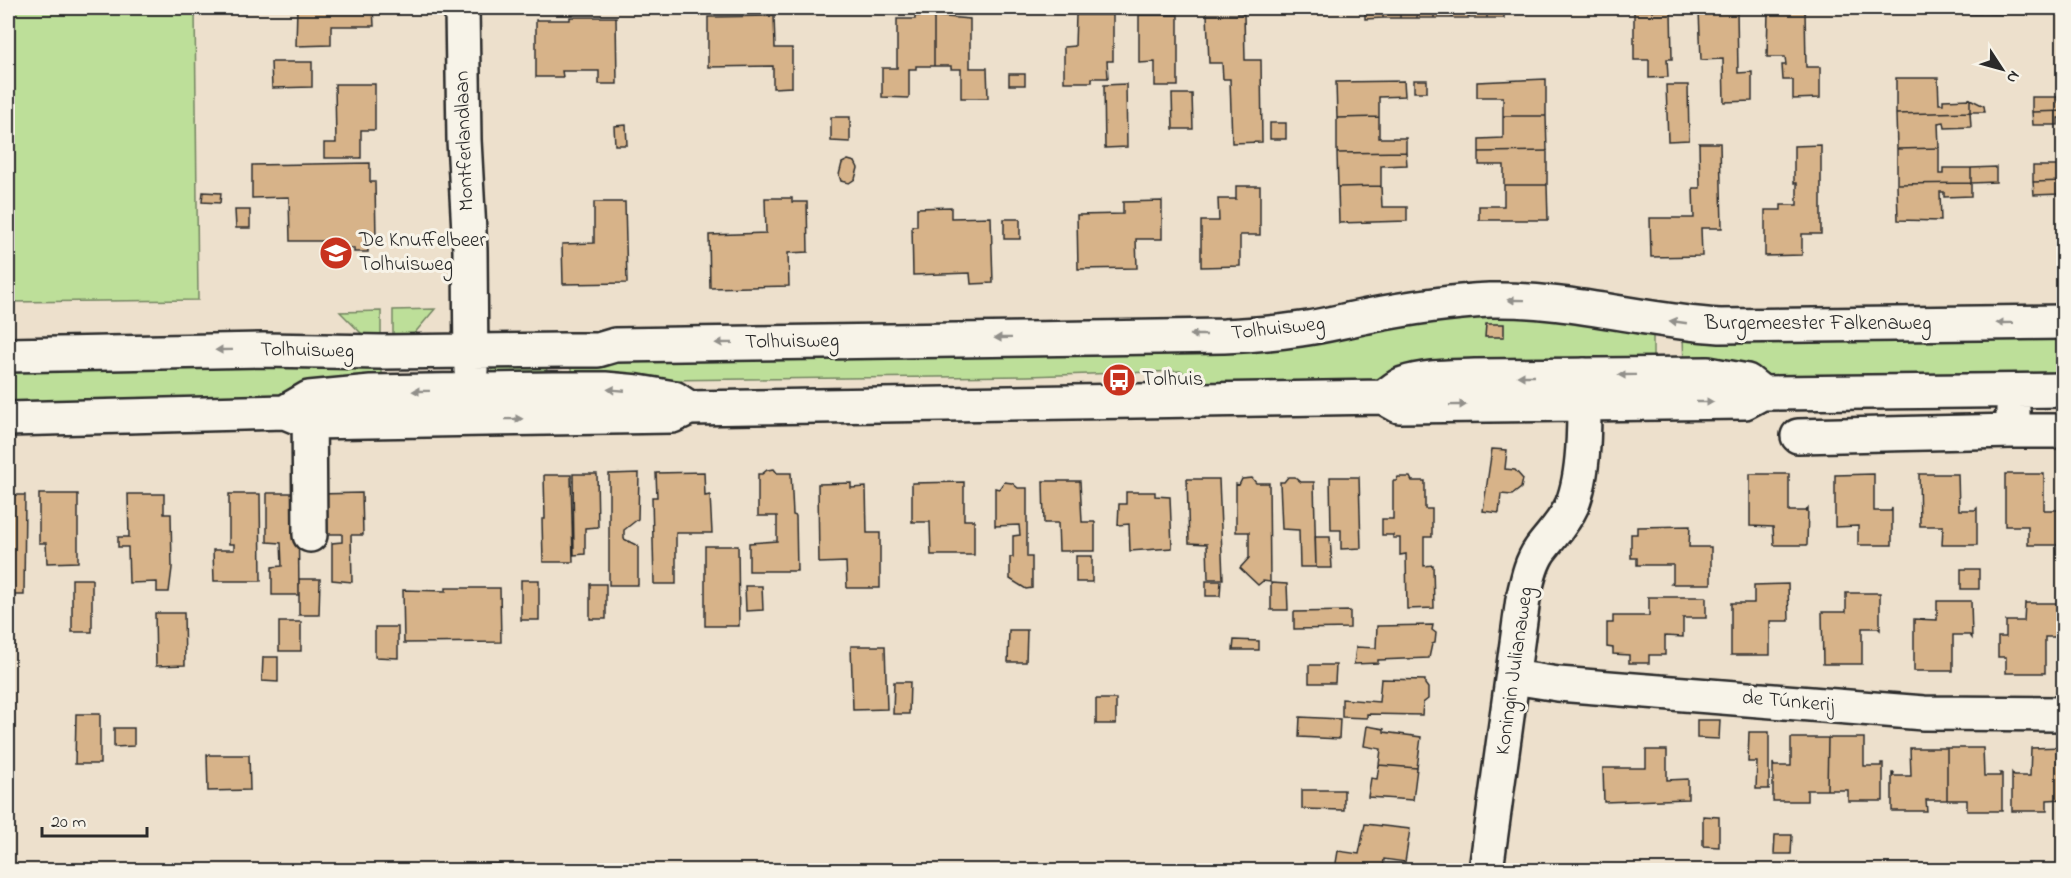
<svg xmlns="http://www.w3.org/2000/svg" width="2071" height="878" viewBox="0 0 2071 878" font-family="'Indie Flower',sans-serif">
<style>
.green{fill:#bddf99;stroke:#748562;stroke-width:1.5}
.building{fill:#d7b389;stroke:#2b2b2b;stroke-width:1.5}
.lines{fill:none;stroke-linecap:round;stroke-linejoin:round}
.minor-casing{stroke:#2b2b2b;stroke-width:38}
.minor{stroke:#f7f3e8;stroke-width:33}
.oneway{fill:#918f8a}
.labels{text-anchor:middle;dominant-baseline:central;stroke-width:6;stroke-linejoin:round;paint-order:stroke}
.street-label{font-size:21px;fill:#2b2b2b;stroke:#f7f3e8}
.poi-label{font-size:21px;fill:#2b2b2b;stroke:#f7f3e8;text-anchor:start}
</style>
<rect width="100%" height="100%" fill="#ede0cc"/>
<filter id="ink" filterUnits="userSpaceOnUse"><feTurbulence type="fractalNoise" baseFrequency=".0167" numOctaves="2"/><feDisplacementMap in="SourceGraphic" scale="12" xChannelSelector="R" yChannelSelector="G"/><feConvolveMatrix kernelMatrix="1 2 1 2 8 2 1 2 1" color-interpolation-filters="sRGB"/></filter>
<g filter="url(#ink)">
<!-- green -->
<path class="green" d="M8,8H195L198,300L8,302Z
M435,309L407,342H393V310Z
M381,311V343H371L340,312Z
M1466,315L1559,316L1653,332V367L1379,383L1191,385L1182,371L1028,376L571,381V358Z
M1683,337L1740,343L1802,340H2063V373L1768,377L1684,366Z
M382,362V384L292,393L267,398L8,402V367Z
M492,363L547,364L546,381L499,376L492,372Z"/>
<!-- building -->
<path class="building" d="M297,8H373L374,26H331V45L296,46Z
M1365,8H1383V18L1365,19Z
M1383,8H1400V18H1383Z
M1400,8H1417V18H1400Z
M1417,8H1434V18H1417Z
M1434,8H1452V18H1434Z
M1452,8H1469V18H1452Z
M1469,8H1487V18H1469Z
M1487,8H1504V18H1487Z
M1917,8H1937V14H1917Z
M1937,8H1956V14H1937Z
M1956,8H1975V14H1956Z
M1975,8H1994V14H1975Z
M1994,8H2013V14H1994Z
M2013,8H2032L2033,14H2013Z
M2032,8H2051V13L2033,14Z
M2051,8H2064V14L2051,13Z
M1805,9L1806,67H1820V98L1793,99V80H1783L1782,65H1786L1785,57H1767L1768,10Z
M1737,10L1738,73L1752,72V101L1724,102L1723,59L1701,60L1699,11Z
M1634,11H1671L1672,59H1667L1668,77L1649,78V60H1634Z
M1207,14H1244L1245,60H1261L1262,142L1232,143L1230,79H1223L1222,63H1209Z
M1076,15H1113V61H1107L1108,78H1092V82H1064V47L1075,46Z
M1139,15H1178V86H1155V62L1139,63Z
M774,16L775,48H792V87L773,88V66L708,67V17Z
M915,16H934V66H916V69H909V98L882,97V68H897V19H915Z
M934,16L970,19V68H987L988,98H961V69H951V66H934Z
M570,17H616L617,84H599V71H562L563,77H536V20H570Z
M271,62H312V87L272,88Z
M1009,74H1025V85H1009Z
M2063,76H2064V111L2032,112V97H2058V102H2063Z
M1896,78H1938L1939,104H1943V100L1970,99V112L1896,114Z
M1546,79V116H1503V97H1477V82Z
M1414,80H1427V92H1414Z
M1404,81L1405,96L1379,97V117L1337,118L1336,82Z
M335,84H375V130H361V158H324V143H336Z
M1126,84L1127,147L1105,148L1104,85Z
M1666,85H1688L1689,140L1668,141Z
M1172,94H1192L1193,129H1173Z
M1970,99L1984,106L1985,112H1970Z
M2064,111V134L2063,118H2058V125H2033L2032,112Z
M1970,112L1971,127L1945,128L1944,122L1938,123L1939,148L1897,149L1896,114Z
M1503,116H1546L1547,151L1479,152V139L1503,138Z
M831,117H850V142L831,141Z
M1379,117V138H1406V152L1337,153V118Z
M1270,123H1286V139H1270Z
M626,125L627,145H615L614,126Z
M1699,143H1720L1722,228H1701L1702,256L1651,257L1650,218H1694L1693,188H1700Z
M1821,145V234H1802V255L1765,256V210H1781V205H1797V183H1794V146Z
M1939,148V174H1943V168H1971V183L1897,184V149Z
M1547,151V185H1504V165H1479V152Z
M1406,152L1407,165L1381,166V186L1338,187L1337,153Z
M848,160L855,162L858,168L855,179L849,183L841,181L839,175L842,163Z
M370,163V182H375L376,240H368V252H354V248H343V241H290L289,197L252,198V165Z
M2033,166H2059V171L2064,172V181L2033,182Z
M1996,167V182L1971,183V168Z
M2064,181V189H2060V194L2034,195L2033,182Z
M1971,183V196L1944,197V192H1940L1941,221L1898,220L1897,184Z
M1504,185H1547L1548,220H1479V206H1504Z
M1236,186H1260V235H1240V266L1201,267V221H1219L1218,199H1236Z
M1381,186L1382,207H1407V221L1339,223L1338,187Z
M203,192L221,193L220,203L202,202Z
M765,198H792V202H807L808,252L788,253L789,286L710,288L709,235L766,233Z
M1162,201V239H1136L1137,268L1078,269L1077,215L1123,214V202Z
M594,202H625L627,283L563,284L562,244L594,243Z
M951,207V218L991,217L993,283L971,284L970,273L913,275L912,226H917V208Z
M235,210H250V228H236Z
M1004,219H1020V239H1004Z
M1486,324H1504V337H1485Z
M1492,449L1507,450L1505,469L1515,470L1523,479L1521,488L1512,495L1501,494L1499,513L1483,511Z
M774,469L777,473H791L793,515L796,516L797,571H749V543L777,541V516H758V474H762L767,470Z
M704,472L705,496L710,495L712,533H676V584H654L652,497H657L656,473Z
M639,473L638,519L624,530V539L638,546V585H609V474Z
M573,474H597L598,527L585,528V554L574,555Z
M1750,474H1789V511H1806L1808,508L1807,545H1774L1773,527L1750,526Z
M1874,474V511H1891L1892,508V545H1858V526L1835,527V475Z
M1919,474H1958L1959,510H1975L1977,508V545H1942L1943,526H1920Z
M2005,474H2044V510H2061V508H2063L2062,545H2028V526H2005Z
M544,475H571L573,562H543L542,519H545Z
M1288,477H1295L1301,482H1314L1316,567H1300L1299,530L1282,529L1280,482H1284Z
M1330,477H1359L1361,548L1341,549V530H1331Z
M1398,477H1410L1412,481H1425V509H1432V537H1424V566L1433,565L1434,608L1407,609L1406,554L1400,555V538H1393V535H1382V519H1393V481H1396Z
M1252,478L1256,483H1269L1270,582L1263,581L1258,585L1240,568L1249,558V532H1236V484L1239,485L1242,479Z
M1187,479H1219L1223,579H1208L1207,544L1189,543Z
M1043,481H1080L1082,522H1095V551H1059L1058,523H1044Z
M964,482V520H974V555H931L930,522H912V483Z
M1004,482L1012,483L1018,488H1027V557H1032V588L1026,589L1010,579V557H1013V536L1020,535L1019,525L995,526V488L999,489Z
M851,483V488L866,487L867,533H880V588H847L846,562L819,563L818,484Z
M1126,492H1155V496L1170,497L1172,548L1130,551L1129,524L1118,525L1119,504H1126Z
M267,493H298L299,595H272V567L282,566L281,543L267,542Z
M362,493L363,535H351L352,582L332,580V543L342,542V534H317L318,494Z
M39,494H78V562L47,563L46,543H39Z
M128,494H164V514H171L172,568L169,592H157V582L129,583L128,547H118V537H129Z
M229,494H260L261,581H214L213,550H234V544H229Z
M8,495H25L24,595H8Z
M1690,526L1689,547H1711V584H1671L1673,582V565H1637V558H1631V534H1637V527Z
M1315,537H1330L1332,568H1317L1316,567Z
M705,546H738L739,626H705Z
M1076,556H1092V582H1076Z
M1961,569H1979V589H1961Z
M72,579H92V632H72Z
M299,579H320L319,615H299Z
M521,580H539V620H521Z
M1206,581H1221L1220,596H1206Z
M1271,583L1287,584L1288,610H1271Z
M590,584H606V619H590Z
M1788,584L1789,621H1770V655H1731V603H1754V585Z
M745,586H762L763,610L746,611Z
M446,588H500L501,642L404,643L403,590L446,591Z
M1846,593H1880V630L1878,628H1862V664H1823L1822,612H1846Z
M1647,597H1706V618H1683V637L1665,636V655H1649V663H1629V655L1613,654V648L1607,647V623H1613V616H1649V599Z
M1937,601H1971L1972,638L1970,635H1953V671H1914V619L1937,620Z
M2025,603H2064V639L2062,637H2045V673H2006V657H1998V637H2006V621H2024Z
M1350,611V628L1294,629V612Z
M155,613H184L185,665L156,666Z
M279,622H301V651H279Z
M1433,625L1432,630L1436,633L1435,643L1432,644L1429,658L1378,660V663L1354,664L1356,647L1376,648L1377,626Z
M375,627H398V658L375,657Z
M1009,630H1027L1026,662H1008Z
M1234,640L1259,641V650H1233Z
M851,646H885L887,709L853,710Z
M263,657H278V682L262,681Z
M1309,665H1336L1335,683H1309Z
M1381,679L1425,680V684L1428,688V699L1423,703L1422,715L1367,714V718L1342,717V699L1379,702Z
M894,682H910L909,714H893Z
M1096,699H1116V724H1096Z
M76,714H100V764H75Z
M1300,717L1340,719L1339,739L1299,737Z
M1697,720H1720L1719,739L1697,738Z
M1367,726L1384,729V732L1421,737L1417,768L1379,765L1381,749L1364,746Z
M114,728H134V746L114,747Z
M1749,732H1769V789H1756L1757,762H1748Z
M1791,738H1828L1827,790H1807V801H1773V763L1774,766H1791Z
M1828,738H1864V766H1881V763H1883V801H1848V790H1827Z
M2064,747V799L2047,800V811H2012V773L2014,776H2030L2031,748Z
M1910,748H1947V800H1926L1927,811H1892V773H1894L1893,776H1911Z
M1947,748H1983L1984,776H2000V773H2002V811H1967V800H1947Z
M1646,750H1667V780L1688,779V799L1604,802L1603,768H1646Z
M207,755H249L250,790L208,791Z
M1379,765L1417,768L1413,800L1368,797L1371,778L1377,779Z
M1302,790H1344V810L1302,809Z
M1703,816L1719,817V847L1703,846Z
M1365,824L1410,829L1405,862L1384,859L1383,870L1335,869L1338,851L1359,854Z
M1775,835H1792L1791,854H1774Z
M468,864H500V870H468Z
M286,865L305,866L306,870H286Z
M1935,866H1950L1949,870H1934Z
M780,869H829V870H780Z"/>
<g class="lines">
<!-- minor casing -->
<g class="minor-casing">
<path id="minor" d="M462,8L464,140L470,250L471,371
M8,355L263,350L381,352L565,350H598L615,345L1224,336C1250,335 1275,333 1301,329C1324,326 1346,320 1368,316C1408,308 1449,302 1490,300C1568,298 1643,321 1720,326L2064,322
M1383,397C1390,393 1396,387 1403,384C1426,376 1452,377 1475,376L1708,374L1747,381L1762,393
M309,400L310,535
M2013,409V431H2064
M285,412L309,398L371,392L553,389H605L638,392L674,398L689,408
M8,419L285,412L309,422L672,416L689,408L1383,397L1399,406L1745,402L1762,393L2064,390
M1798,436L2013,431
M1513,677L1558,684L1924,713L2064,714
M1486,870L1523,599C1527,583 1530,564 1540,550C1551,535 1564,523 1572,505C1586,471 1584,413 1584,375"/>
</g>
<!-- minor -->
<use href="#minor" class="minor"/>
</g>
<!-- one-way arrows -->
<defs><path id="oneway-solid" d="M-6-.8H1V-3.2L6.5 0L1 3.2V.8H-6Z" transform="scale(1.5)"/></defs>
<g class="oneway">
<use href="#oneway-solid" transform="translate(1516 300) rotate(-179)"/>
<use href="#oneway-solid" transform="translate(1678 322) rotate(-172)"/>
<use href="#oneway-solid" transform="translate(2005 323) rotate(179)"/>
<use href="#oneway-solid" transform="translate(1198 335) rotate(-180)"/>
<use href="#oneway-solid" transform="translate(1003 338) rotate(179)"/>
<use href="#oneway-solid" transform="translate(724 343) rotate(179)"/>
<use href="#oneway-solid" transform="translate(224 350) rotate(179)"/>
<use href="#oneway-solid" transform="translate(1627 375) rotate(179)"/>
<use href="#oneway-solid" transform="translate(1526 376) rotate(180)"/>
<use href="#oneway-solid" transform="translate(616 390) rotate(-175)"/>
<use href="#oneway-solid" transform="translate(421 391) rotate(179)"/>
<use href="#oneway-solid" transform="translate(1705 402)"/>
<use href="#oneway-solid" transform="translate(1458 405) rotate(-1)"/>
<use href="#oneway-solid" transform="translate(514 419) rotate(-1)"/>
</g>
</g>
<!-- icons -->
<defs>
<g id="school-disc" transform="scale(1.725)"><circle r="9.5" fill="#c8321e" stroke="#f7f3e8"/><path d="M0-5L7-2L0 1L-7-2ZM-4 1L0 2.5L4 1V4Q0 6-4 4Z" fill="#fff"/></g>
<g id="bus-disc" transform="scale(1.725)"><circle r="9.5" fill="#c8321e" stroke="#f7f3e8"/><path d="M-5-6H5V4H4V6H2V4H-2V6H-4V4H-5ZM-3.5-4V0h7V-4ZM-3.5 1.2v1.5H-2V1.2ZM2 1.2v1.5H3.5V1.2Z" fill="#fff"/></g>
</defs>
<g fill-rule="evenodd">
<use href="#school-disc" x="336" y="253"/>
<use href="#bus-disc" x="1119" y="380"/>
</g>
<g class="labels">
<!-- street labels -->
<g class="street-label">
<text transform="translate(465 141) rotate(-92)">Montferlandlaan</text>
<text x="1818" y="324">Burgemeester Falkenaweg</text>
<text transform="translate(1278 329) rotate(-6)">Tolhuisweg</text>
<text transform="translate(792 342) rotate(-1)">Tolhuisweg</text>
<text transform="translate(307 351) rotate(1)">Tolhuisweg</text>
<text transform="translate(1515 671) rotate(-82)">Koningin Julianaweg</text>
<text transform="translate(1788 702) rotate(5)">de Túnkerij</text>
</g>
<!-- poi labels -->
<g class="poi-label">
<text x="359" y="241">De Knuffelbeer<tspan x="359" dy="24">Tolhuisweg</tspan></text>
<text x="1142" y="380">Tolhuis</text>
</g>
</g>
<!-- margin -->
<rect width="2071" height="878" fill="none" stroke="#f7f3e8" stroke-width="30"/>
<rect x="15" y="15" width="2041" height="848" fill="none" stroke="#2b2b2b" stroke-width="2" filter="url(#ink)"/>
<!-- north arrow -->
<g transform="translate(2002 69) rotate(126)" stroke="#f7f3e8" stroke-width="4.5" paint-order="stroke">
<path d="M0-4.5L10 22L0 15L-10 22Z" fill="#2b2b2b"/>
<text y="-9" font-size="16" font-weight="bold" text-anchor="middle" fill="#2b2b2b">N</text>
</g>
<!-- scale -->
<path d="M42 827v9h105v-9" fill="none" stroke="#2b2b2b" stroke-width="3"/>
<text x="51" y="827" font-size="18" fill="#2b2b2b" stroke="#f7f3e8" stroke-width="4.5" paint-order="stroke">20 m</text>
</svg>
